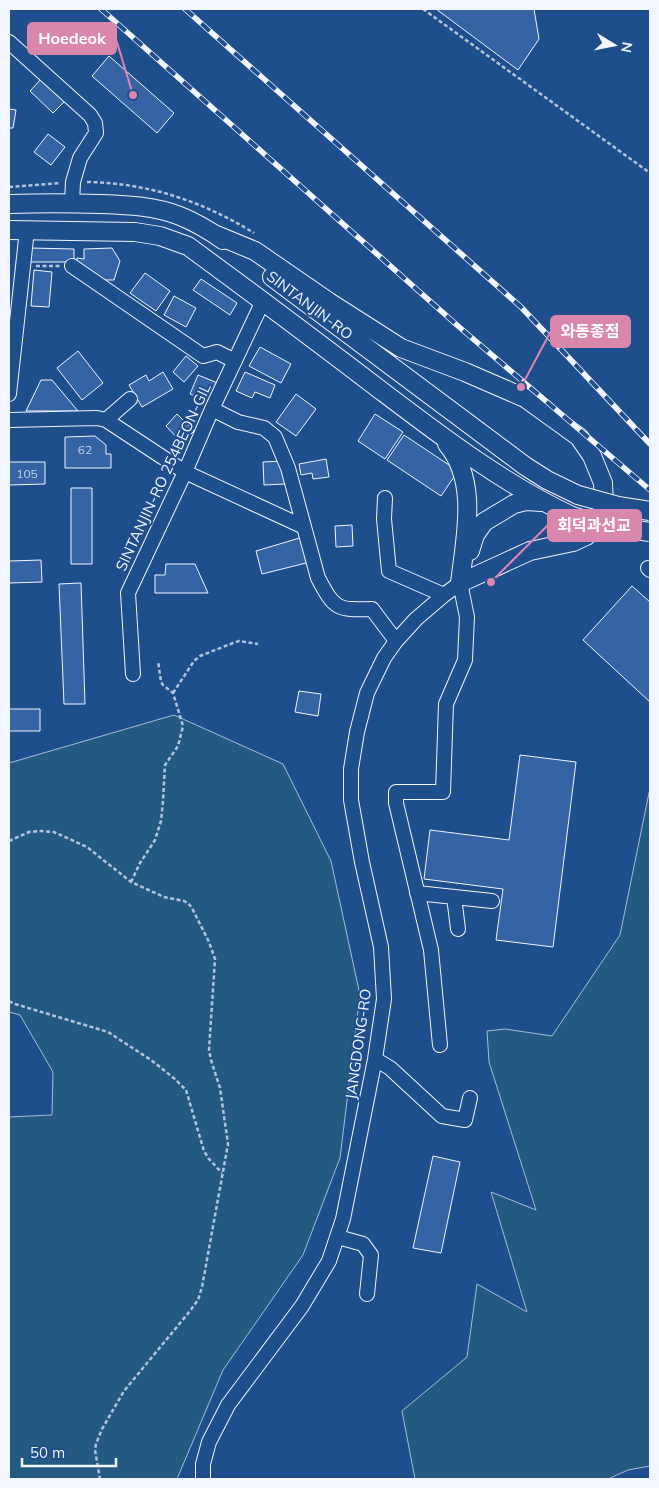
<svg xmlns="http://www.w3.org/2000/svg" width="659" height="1488" viewBox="0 0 659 1488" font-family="Mulish,'Noto Sans KR',sans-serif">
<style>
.green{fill:#245a82;stroke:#a8bbd7}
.building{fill:#3563a3;stroke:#f2f6ff}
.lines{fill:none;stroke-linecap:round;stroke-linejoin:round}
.minor-casing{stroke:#f2f6ff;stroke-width:16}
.major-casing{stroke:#f2f6ff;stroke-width:20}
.path{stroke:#b3c4dc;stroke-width:2.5;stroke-dasharray:4 2.5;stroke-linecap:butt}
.minor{stroke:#1f4e8c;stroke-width:14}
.major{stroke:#1f4e8c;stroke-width:18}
.rail-casing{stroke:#f2f6ff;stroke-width:5.5}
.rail{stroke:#1f4e8c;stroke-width:4;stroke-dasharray:11;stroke-linecap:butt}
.major-bridge-casing{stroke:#f2f6ff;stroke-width:20;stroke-linecap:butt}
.major-bridge{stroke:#1f4e8c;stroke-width:18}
.labels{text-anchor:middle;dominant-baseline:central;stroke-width:4;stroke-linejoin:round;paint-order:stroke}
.number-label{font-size:12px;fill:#c3d1e8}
.street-label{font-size:15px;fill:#f2f6ff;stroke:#1f4e8c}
.leader{fill:none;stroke:#da87ad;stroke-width:2}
.callout-dot{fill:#da87ad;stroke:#1f4e8c;stroke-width:2}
.callout{fill:#da87ad;stroke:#da87ad;stroke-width:2}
.callout-label{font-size:16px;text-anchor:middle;font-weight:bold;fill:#fff}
</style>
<rect width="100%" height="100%" fill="#1f4e8c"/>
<!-- green -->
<path class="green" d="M174,715L283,764L331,861L360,995L340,1158L303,1255L223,1370L177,1479H9V1117L52,1115L53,1072L20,1015L9,1012V763Z
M650,788V1466L628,1470L608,1479H415L402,1411L467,1357L477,1284L527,1312L491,1192L536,1210L489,1062L487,1031L505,1029L552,1036L620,935Z"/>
<!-- building -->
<path class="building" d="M436,9H534L539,39L518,70Z
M109,56L174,113L157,133L92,76Z
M43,77L66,100L53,113L30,91Z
M9,109L16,110L13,128H9Z
M48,134L65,147L51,165L34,152Z
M29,248L74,249V262H29Z
M112,248L120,261L114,280H102L77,263V258L84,259V249Z
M34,270L52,272L49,307L31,306Z
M145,273L170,291L156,311L130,293Z
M201,279L237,303L230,315L193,290Z
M174,296L196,308L186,327L164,315Z
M260,347L291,364L281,383L249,366Z
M78,351L103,383L82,400L57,368Z
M186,356L198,366L184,382L173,372Z
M163,372L173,389L142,407L129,385L146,375L149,381Z
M245,372L275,385L270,398L255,392L252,398L236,391Z
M198,375L220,384L212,403L190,394Z
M41,380H52L78,411H26Z
M296,394L316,409L296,436L276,422Z
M177,414L194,431L182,443L166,426Z
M375,414L403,432L385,459L358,441Z
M404,435L458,471L441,496L387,460Z
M95,436L106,445V454H111V468H65V437Z
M326,459L329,477L313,479L312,473L301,475L299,464Z
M283,461L285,484L264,485L263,462Z
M9,462H45V484L9,485Z
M71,488H92V564H71Z
M352,525L353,546L336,547L335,526Z
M303,537L310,562L262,574L256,551Z
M41,560L42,582L9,583V561Z
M166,564H195L208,593H155V575H165Z
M81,583L85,704H64L59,584Z
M632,586L650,602V702L583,640Z
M299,691L321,694L318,716L295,712Z
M9,709H40V731H9Z
M520,755L576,762L553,947L496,940L503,889L424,879L430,830L509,840Z
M433,1156L460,1162L441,1253L413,1248Z"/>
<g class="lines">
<!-- minor casing -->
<g class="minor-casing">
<path id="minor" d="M9,42L90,115L95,123L96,133L80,158L73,182L72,203
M72,266L203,356L217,352L235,361
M9,394L27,230
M212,409L238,422L264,428L275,437L288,468L318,578C335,610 337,610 372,609L396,641
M9,420L97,418L106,420L185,472L304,527
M106,420L130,399
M385,498L384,519L389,571L444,595
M648,568L650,570
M133,674L128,593L185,472L212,409L263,301
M417,893L492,901
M454,897L458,929
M375,1059L390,1068L442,1116L465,1120L470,1098
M338,1237L363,1244L371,1255L367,1294
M203,1479V1464L209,1442L228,1405L302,1306L329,1261L343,1219L375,1059L384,999L381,947L362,862L351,800V769L357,732L367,693L384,658L396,641L416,619L444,595L460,583L467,617L465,660L446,704L443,792H396V803L431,950L440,1045"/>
</g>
<!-- major casing -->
<g class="major-casing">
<path id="major" d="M9,204C39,203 70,203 101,204C127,205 155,206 180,216C195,222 210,231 223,240
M9,230L135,232L160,236L188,246C252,293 316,341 379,389C441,436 502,483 572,516
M214,234L255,251L329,302L401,348L465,372L525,398L579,437L592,456L603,483L604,503L597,526L586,536L573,542L530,551L460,583
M272,277L525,466L547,480L578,495
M447,444C479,482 465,538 460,583
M470,551L475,535L484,522L514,504L526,501L541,502"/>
</g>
<!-- path -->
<path class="path" d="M423,9L650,173
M87,182C148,183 202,201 254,233
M9,187L60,183
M36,266H60
M173,693L194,661L200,656L233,643L239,641L258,644
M9,841L29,832L41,831L54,832L87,847L131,882L164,897L184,901L188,903L192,908L209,942L215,959L209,1050L211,1060L220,1088L228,1144L202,1287L198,1300L190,1311L124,1391L102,1429L96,1444L95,1450L100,1479
M131,882L140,863L155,840L161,821L163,801L165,765L178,746L183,726L173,693L163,685L161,682L158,661
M9,1001L15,1004L108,1032L151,1060L175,1079L186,1090L204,1151L209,1159L222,1173"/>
<!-- minor -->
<use href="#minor" class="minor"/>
<!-- major -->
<use href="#major" class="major"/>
<!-- rail casing -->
<g class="rail-casing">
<path id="rail" d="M101,9L458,326L650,490
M185,9L521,307L650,444"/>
</g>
<!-- rail -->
<use href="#rail" class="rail"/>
<!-- major-bridge casing -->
<g class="major-bridge-casing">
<path id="major-bridge" d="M578,495L618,506L650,511
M572,516L607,526L650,532"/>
</g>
<!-- major-bridge -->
<use href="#major-bridge" class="major-bridge"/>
</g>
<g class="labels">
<!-- number labels -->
<g class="number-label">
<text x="85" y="449">62</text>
<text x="27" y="473">105</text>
</g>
<!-- street labels -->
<g class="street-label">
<text transform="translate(310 305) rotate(37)">SINTANJIN-RO</text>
<text transform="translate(163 477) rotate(-65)">SINTANJIN-RO 254BEON-GIL</text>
<text transform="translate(358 1044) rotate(-82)">JANGDONG-RO</text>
</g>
</g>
<!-- callouts -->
<path class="leader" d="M133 95L116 39M521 387L551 331M491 582L548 525"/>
<g class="callout-dot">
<circle cx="133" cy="95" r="5"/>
<circle cx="521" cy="387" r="5"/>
<circle cx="491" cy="582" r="5"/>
</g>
<g class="callout">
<rect x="28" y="23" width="88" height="31" rx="5"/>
<rect x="551" y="316" width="79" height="31" rx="5"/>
<rect x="548" y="510" width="93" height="31" rx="5"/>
</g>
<g class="callout-label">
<text x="72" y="44">Hoedeok</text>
<text x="590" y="337">와동종점</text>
<text x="594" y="531">회덕과선교</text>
</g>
<!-- border -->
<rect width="659" height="1488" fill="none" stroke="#f2f6ff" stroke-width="20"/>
<!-- north arrow -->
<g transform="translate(614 45) rotate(100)" stroke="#1f4e8c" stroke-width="4" paint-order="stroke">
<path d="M0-4L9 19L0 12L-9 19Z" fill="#f2f6ff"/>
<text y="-8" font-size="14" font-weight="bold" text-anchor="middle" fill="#f2f6ff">N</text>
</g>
<!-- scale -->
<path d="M22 1458v8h94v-8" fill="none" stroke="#f2f6ff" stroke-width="2.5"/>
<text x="30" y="1458" font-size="15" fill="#f2f6ff" stroke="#1f4e8c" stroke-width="4" paint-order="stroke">50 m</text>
</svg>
